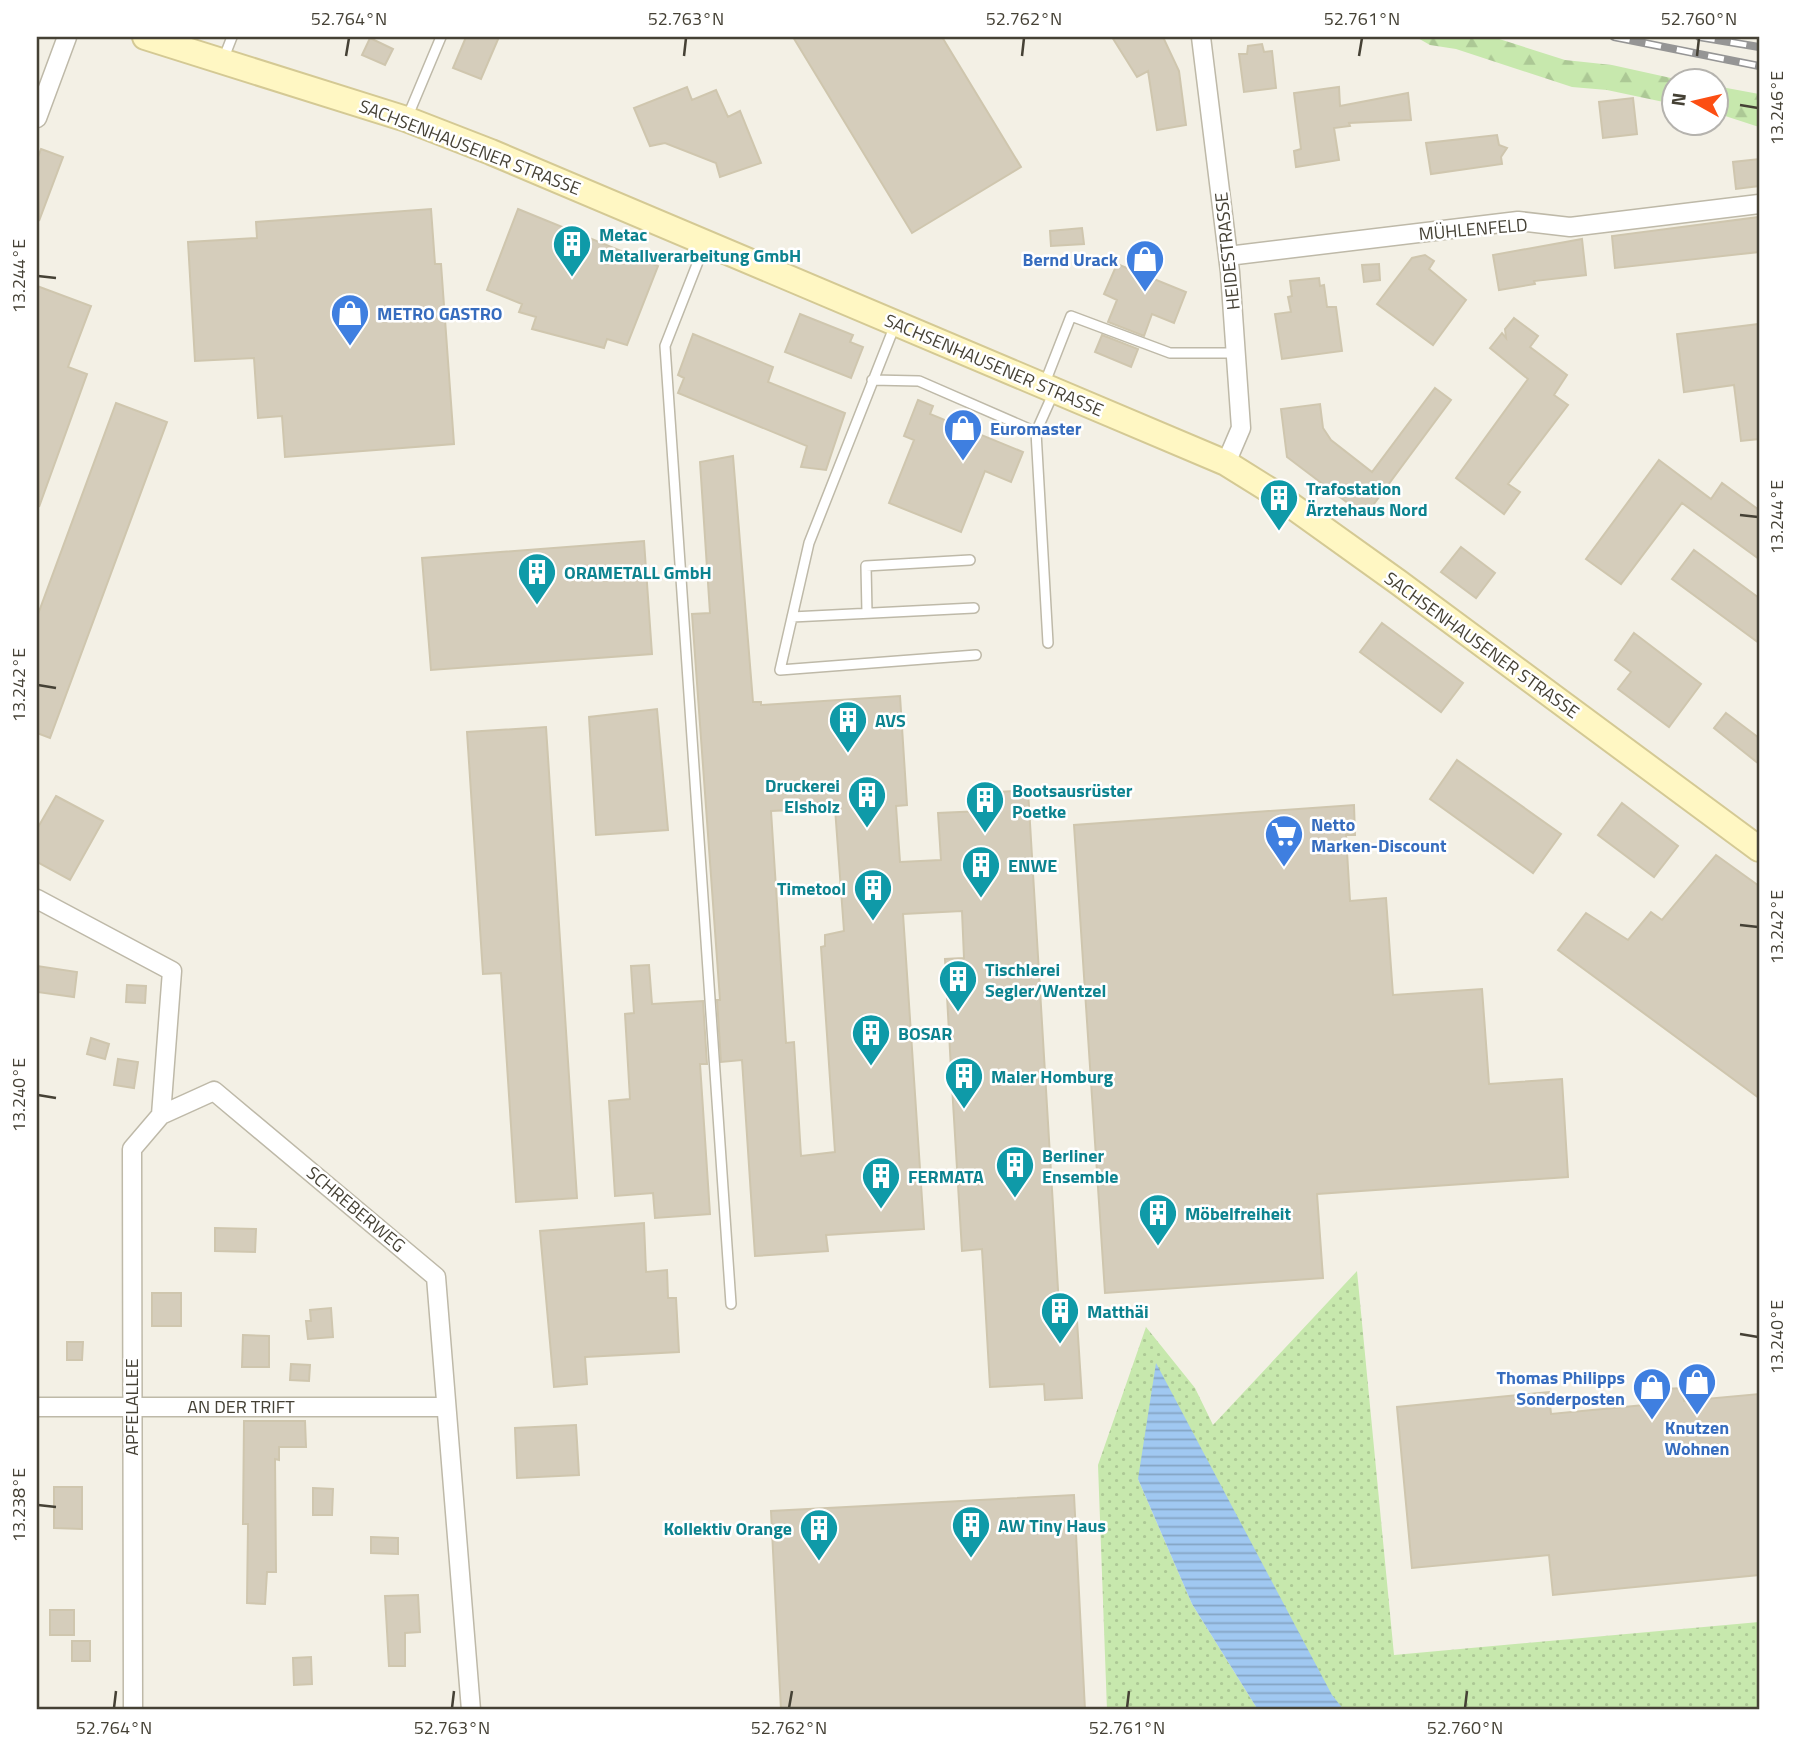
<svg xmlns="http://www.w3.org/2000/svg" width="1796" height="1747" viewBox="0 0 1796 1747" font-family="'Titillium Web',sans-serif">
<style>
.forest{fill:url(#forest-firs)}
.park{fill:url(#park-dots)}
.water{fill:url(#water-rules)}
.building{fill:#d5cdbb;stroke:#cfc6ae;stroke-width:2;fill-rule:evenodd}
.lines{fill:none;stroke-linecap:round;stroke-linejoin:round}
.service-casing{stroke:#beb9a8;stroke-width:12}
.minor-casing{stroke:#beb9a8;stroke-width:21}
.secondary-casing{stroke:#d4c994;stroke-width:28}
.service{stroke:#fff;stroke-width:9}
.minor{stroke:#fff;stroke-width:18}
.secondary{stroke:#fff7c3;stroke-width:24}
.rail-casing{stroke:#959595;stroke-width:8}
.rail{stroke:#fff;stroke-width:5;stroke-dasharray:16;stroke-linecap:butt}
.ticks{fill:none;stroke:#454135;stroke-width:2.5}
.labels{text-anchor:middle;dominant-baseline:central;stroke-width:5;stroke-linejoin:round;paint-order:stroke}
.street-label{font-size:18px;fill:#454135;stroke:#fff}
.culture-label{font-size:18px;font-weight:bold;fill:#0d838f;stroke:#fff;text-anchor:start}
.shop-label{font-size:18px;font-weight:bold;fill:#366cbe;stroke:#fff;text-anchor:start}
.neatline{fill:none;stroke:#454135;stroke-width:2.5}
.ticks-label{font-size:18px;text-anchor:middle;fill:#454135}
</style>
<defs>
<pattern id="forest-firs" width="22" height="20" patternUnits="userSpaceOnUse" patternTransform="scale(1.75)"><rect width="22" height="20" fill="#c7e8ad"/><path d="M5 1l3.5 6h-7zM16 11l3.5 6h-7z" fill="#acc895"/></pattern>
<pattern id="park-dots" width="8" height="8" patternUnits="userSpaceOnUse" patternTransform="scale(1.75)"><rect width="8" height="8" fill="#c7e8ad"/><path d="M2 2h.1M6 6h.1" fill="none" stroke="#acc895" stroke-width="1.8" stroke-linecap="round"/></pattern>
<pattern id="water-rules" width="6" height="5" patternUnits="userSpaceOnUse" patternTransform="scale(1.75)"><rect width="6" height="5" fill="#a0c8f1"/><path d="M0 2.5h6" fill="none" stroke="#84a4c4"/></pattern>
</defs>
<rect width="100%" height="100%" fill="#f3f0e5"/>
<!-- forest -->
<path class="forest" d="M1416,37H1493L1565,60L1612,65L1680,80H1674L1673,104L1607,90L1572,87L1456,49L1430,45Z
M1716,86L1759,94V127L1716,113Z"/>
<!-- park -->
<path class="park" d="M1357,1271L1394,1655L1759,1622V1710H1344L1138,1479L1192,1604L1258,1710H1107L1098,1465L1146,1327L1195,1388L1213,1425Z"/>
<!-- water -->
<path class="water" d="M1156,1363L1332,1695L1344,1710H1258L1192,1604L1138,1479Z"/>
<!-- building -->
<path class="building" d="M466,37H499L481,79L453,68Z
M793,37H942L1021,167L912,233Z
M1112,37H1163L1179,71L1186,125L1157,130L1148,71L1137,77Z
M370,38L393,49L385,65L362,55Z
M1262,44L1264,52L1272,51L1276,88L1244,92L1239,54H1247L1248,46Z
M687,87L692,100L716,90L728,117L740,111L761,163L720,177L716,163L665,143L650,146L634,108Z
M1339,87L1340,106L1408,93L1411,120L1349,123L1350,126L1334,128L1339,160L1296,167L1294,151L1301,149L1294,93Z
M1633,98L1637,134L1603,138L1599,102Z
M1497,135L1499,145L1507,148L1501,157L1502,164L1431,174L1426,143Z
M41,149L63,157L39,221L37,160Z
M1759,159V186L1736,189L1733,162Z
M431,209L435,264H441L454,444L285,457L282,416L258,418L254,358L195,361L188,242L257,238L256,222Z
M518,209L658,266L627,345L607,339L604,348L532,329L536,317L519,312L522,304L487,290Z
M1759,217V252L1615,268L1612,236Z
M1082,228L1084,244L1051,246L1050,231Z
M1582,239L1586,275L1534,281L1535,284L1499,290L1493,255Z
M1425,255L1434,261L1429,269L1466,300L1433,345L1377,304L1412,258Z
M1117,264L1186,292L1174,323L1152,314L1144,336L1108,322L1117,300L1104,294Z
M1379,264L1380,280L1364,282L1362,265Z
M1319,278L1320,286L1324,285L1327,307H1336L1342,351L1282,359L1275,314L1291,312L1288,297L1292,296L1290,281Z
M37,286L91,306L68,367L87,374L39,507Z
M800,314L853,335L850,342L863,347L851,378L785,352Z
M1514,318L1538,336L1530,347L1567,375L1554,395L1568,405L1508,484L1520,492L1504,514L1456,478L1528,379L1490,348L1502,333L1506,338L1505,329Z
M1759,324V439L1741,441L1734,385L1684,392L1677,334Z
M693,334L773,367L768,382L845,413L826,470L801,467L807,446L678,393L684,378L678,375Z
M1102,335L1138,349L1131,367L1095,352Z
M1435,388L1451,400L1365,516L1287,457L1281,409L1320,404L1323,428L1331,440L1372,472Z
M918,400L933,406L930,414L1023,452L1011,482L985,471L961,532L889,503L914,440L904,436Z
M116,403L167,422L50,738L37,733V617Z
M733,456L753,702H761V705L900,696L907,805L896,806L900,862L941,860L938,813L982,811L981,793L1028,790L1059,1306L1076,1305L1082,1398L1045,1400L1044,1384L990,1387L982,1249L962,1251L951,1069L945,959L964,958L962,911L903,914L924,1229L826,1235L828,1251L755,1256L742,1060L721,1062L717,1000H720L692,614L710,613L700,462ZM835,808L844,931L825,935V946L821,947L835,1152L801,1156L794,1042L786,1043L771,811Z
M1659,460L1711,499L1722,483L1759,510V559L1682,503L1621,584L1586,559Z
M644,541L652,654L431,670L422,558Z
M1461,547L1495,573L1476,598L1441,572Z
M1694,550L1759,598V643L1672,579Z
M1382,623L1463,683L1441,712L1360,652Z
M1634,633L1701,684L1669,727L1618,689L1631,672L1615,660Z
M657,709L668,830L596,835L589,717Z
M1726,713L1759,738V764L1714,728Z
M546,727L577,1198L516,1202L501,973L483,974L467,732Z
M1457,760L1561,834L1533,873L1430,799Z
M56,796L103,821L70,880L37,862V829Z
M1622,803L1678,846L1654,877L1598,835Z
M1354,805L1355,835H1346L1350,901L1386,898L1393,995L1482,989L1489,1084L1562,1079L1568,1177L1317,1194L1323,1278L1105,1293L1074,825Z
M1716,855L1759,886V1098L1558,950L1586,913L1628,940L1651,912L1662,920Z
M649,965L652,1004L703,1001L707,1064H700L710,1214L655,1218L653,1193L615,1196L609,1101L630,1099L625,1014L634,1013L631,966Z
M37,966L77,972L74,997L37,992Z
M127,985L146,986L145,1003L126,1002Z
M91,1038L109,1044L105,1059L87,1054Z
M118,1059L138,1062L134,1088L114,1085Z
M644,1223L646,1272L667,1270L668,1298H676L679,1352L585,1357L587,1384L554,1387L540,1231Z
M215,1228L256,1229L255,1252L215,1251Z
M152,1293H181V1326H152Z
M331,1308L333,1337L308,1339L306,1321H311L310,1310Z
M243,1335L269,1336V1367H242Z
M67,1342H83L82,1360H67Z
M291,1364L310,1365L309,1381L290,1380Z
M1683,1388L1684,1401L1759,1394V1575L1553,1595L1549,1555L1412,1568L1397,1407L1549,1392L1551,1414L1665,1403L1663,1389Z
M244,1421H305L306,1447H279V1460L275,1459L276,1572H267L265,1604L247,1603L248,1524H243Z
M576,1425L579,1475L517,1478L515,1428Z
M54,1487H82V1529L54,1528Z
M313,1488L333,1489L332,1515H313Z
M1074,1495L1085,1710H781L771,1511Z
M371,1537L398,1538V1554L371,1553Z
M418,1595L420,1632L405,1633V1666H389L385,1596Z
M50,1610H74V1635H50Z
M72,1641H90V1661H72Z
M311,1657L312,1684L294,1685L293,1658Z"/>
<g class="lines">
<!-- service casing -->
<g class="service-casing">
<path id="service" d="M223,60L232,37
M407,118L441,37
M705,244L665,346L731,1304
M895,325L809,543L780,670L976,655
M872,380L919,381L1036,432
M1044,385L1071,316L1170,353H1237
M867,613L866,566L970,560
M792,617L974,608
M1048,643L1036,432L1053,394"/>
</g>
<!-- minor casing -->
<g class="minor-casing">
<path id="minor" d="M1201,37L1230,272L1241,428L1226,463
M37,118L67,37
M1228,256L1518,221L1570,227L1759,204
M37,899L172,971L161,1115L214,1091L436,1277L471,1710
M37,1407H446
M133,1710L132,1149L161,1115"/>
</g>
<!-- secondary casing -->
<g class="secondary-casing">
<path id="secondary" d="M145,37L406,119L491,152L1226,463L1271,491L1398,582L1759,849"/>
</g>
<!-- service -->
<use href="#service" class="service"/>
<!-- minor -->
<use href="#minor" class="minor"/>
<!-- secondary -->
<use href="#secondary" class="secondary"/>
<!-- rail casing -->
<g class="rail-casing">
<path id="rail" d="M1614,37L1759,66
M1699,37L1759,47"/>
</g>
<!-- rail -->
<use href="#rail" class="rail"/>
</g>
<!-- ticks -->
<path class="ticks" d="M346,56L349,38M684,56L686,38M1022,56L1024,38M1359,56L1362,38M1697,56L1699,38M1740,105L1758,108M38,276L56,278M1740,515L1758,517M38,685L56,688M1740,925L1758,927M38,1095L56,1098M1740,1334L1758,1337M38,1505L56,1507M114,1708L116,1691M452,1708L454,1691M789,1708L792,1691M1127,1708L1129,1691M1465,1708L1467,1691"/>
<!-- icons -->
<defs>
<g id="building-pin" transform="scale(2.0125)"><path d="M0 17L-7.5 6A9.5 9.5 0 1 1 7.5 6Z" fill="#0f9aa8" stroke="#fff"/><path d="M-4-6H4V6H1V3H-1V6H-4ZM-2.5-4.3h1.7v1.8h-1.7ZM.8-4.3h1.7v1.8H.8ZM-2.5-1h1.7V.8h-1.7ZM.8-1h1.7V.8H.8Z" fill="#fff"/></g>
<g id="shop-pin" transform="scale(2.0125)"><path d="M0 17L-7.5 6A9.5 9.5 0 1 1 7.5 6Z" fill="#3f7fe0" stroke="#fff"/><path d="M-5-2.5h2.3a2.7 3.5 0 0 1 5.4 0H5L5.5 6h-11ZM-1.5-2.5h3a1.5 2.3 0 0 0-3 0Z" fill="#fff"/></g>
<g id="supermarket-pin" transform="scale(2.0125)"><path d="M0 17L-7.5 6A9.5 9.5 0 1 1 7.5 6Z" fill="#3f7fe0" stroke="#fff"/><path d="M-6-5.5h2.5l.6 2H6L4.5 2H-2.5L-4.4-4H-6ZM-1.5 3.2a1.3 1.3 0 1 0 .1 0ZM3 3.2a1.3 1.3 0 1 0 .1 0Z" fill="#fff"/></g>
</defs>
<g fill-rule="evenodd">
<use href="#building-pin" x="572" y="244"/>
<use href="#shop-pin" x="1145" y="259"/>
<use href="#shop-pin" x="350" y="313"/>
<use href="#shop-pin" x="963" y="428"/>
<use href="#building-pin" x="1279" y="498"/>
<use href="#building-pin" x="537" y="572"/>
<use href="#building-pin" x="848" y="720"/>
<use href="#building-pin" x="867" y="795"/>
<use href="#building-pin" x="985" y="800"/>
<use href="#supermarket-pin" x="1284" y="834"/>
<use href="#building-pin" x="981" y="865"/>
<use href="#building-pin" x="873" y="888"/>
<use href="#building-pin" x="958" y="979"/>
<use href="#building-pin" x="871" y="1033"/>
<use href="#building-pin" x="964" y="1076"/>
<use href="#building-pin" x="1015" y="1165"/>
<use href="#building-pin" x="881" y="1176"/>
<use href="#building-pin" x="1158" y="1213"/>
<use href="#building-pin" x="1060" y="1311"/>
<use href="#shop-pin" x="1697" y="1382"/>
<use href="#shop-pin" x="1652" y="1387"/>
<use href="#building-pin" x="971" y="1525"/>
<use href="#building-pin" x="819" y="1528"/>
</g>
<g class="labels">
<!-- street labels -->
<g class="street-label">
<text transform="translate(470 147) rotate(21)">SACHSENHAUSENER STRASSE</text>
<text transform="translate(1473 229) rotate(-5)">MÜHLENFELD</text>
<text transform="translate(1227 251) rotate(-96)">HEIDESTRASSE</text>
<text transform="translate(994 365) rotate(23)">SACHSENHAUSENER STRASSE</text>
<text transform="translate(1482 645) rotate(36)">SACHSENHAUSENER STRASSE</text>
<text transform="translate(356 1209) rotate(40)">SCHREBERWEG</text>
<text x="241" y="1406">AN DER TRIFT</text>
<text transform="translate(131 1407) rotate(-90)">APFELALLEE</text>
</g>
<!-- culture labels -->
<g class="culture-label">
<text x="599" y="234">Metac<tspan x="599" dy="21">Metallverarbeitung GmbH</tspan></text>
<text x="1306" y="488">Trafostation<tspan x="1306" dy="21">Ärztehaus Nord</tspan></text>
<text x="564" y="572">ORAMETALL GmbH</text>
<text x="875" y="720">AVS</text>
<text x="840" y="785" text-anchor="end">Druckerei<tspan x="840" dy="21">Elsholz</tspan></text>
<text x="1012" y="790">Bootsausrüster<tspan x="1012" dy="21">Poetke</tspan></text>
<text x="1008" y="865">ENWE</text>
<text x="846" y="888" text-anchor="end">Timetool</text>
<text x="985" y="969">Tischlerei<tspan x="985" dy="21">Segler/Wentzel</tspan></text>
<text x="898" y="1033">BOSAR</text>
<text x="991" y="1076">Maler Homburg</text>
<text x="1042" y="1155">Berliner<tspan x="1042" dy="21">Ensemble</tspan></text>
<text x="908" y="1176">FERMATA</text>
<text x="1185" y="1213">Möbelfreiheit</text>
<text x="1087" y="1311">Matthäi</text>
<text x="998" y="1525">AW Tiny Haus</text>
<text x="792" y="1528" text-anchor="end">Kollektiv Orange</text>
</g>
<!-- shop labels -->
<g class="shop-label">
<text x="1118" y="259" text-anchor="end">Bernd Urack</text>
<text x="377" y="313">METRO GASTRO</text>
<text x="990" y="428">Euromaster</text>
<text x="1311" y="824">Netto<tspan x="1311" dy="21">Marken-Discount</tspan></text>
<text x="1625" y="1377" text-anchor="end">Thomas Philipps<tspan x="1625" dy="21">Sonderposten</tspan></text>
<text x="1697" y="1427" text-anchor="middle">Knutzen<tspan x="1697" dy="21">Wohnen</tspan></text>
</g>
</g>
<!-- border -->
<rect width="1796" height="1747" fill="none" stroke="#ffffff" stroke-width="77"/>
<!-- north arrow -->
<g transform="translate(1695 102) rotate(278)"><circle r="33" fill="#ffffff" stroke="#b5b3ae" stroke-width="2"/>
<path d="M0-5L12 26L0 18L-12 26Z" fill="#fc4e13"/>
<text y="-10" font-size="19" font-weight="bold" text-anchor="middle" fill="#454135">N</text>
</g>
<rect x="38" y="38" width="1720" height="1670" class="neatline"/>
<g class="ticks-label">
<text x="349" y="25">52.764°N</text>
<text x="686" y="25">52.763°N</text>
<text x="1024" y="25">52.762°N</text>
<text x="1362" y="25">52.761°N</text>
<text x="1699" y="25">52.760°N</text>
<text transform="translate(1777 108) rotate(-90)" y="6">13.246°E</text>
<text transform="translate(19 276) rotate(-90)" y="6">13.244°E</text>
<text transform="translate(1777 517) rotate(-90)" y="6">13.244°E</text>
<text transform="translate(19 685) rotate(-90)" y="6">13.242°E</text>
<text transform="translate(1777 927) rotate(-90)" y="6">13.242°E</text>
<text transform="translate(19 1095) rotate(-90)" y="6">13.240°E</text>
<text transform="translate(1777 1337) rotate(-90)" y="6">13.240°E</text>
<text transform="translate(19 1505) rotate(-90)" y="6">13.238°E</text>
<text x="114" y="1734">52.764°N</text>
<text x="452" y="1734">52.763°N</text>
<text x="789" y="1734">52.762°N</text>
<text x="1127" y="1734">52.761°N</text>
<text x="1465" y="1734">52.760°N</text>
</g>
</svg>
